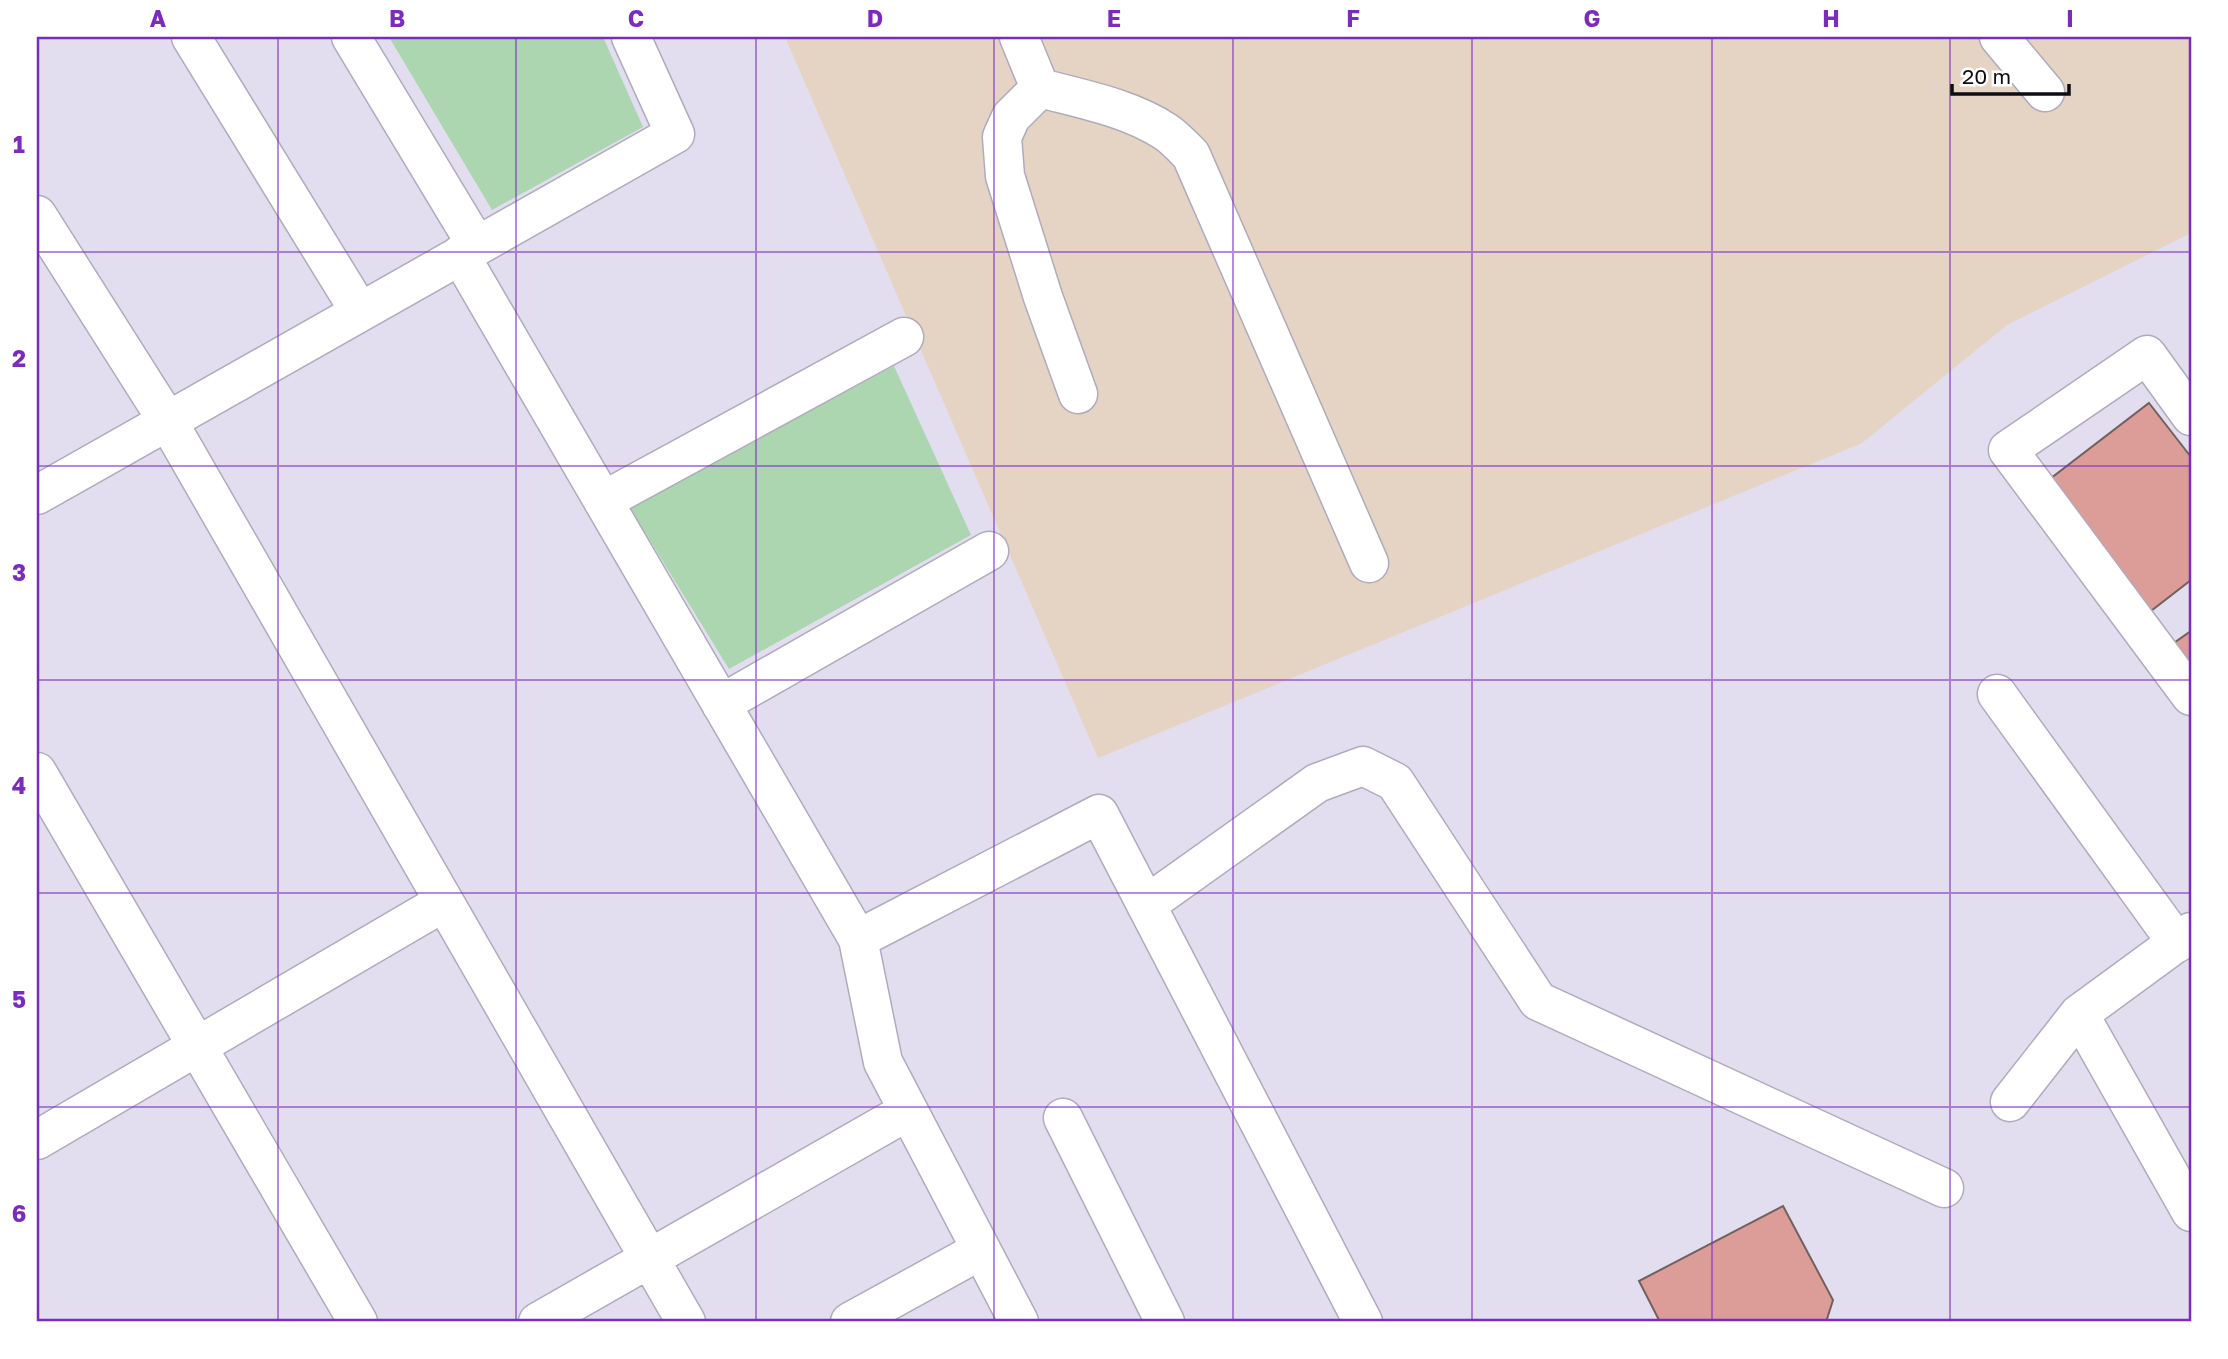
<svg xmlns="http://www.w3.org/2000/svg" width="2228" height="1359" viewBox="0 0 2228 1359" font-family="'Golos Text',sans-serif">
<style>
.education{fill:#e5d4c3}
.green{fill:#abd6af}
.building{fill:#dc9d99;stroke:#72605f;stroke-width:2}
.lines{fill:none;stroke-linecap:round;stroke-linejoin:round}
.minor-casing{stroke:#afabbc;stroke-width:41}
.minor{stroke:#fff;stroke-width:38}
.grid{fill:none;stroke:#7b2cbf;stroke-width:2;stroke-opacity:0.55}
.neatline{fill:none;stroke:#7b2cbf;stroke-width:2.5}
.grid-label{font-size:23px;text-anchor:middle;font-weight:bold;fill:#7b2cbf}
</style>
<rect width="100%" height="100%" fill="#e2def0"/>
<!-- education -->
<path class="education" d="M785,37H2191V233L2007,325L1862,443L1098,758Z"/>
<!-- green -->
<path class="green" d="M389,37H603L643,127L492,210Z
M894,366L971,535L729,669L630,508Z"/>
<!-- building -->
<path class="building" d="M2149,403L2191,457V580L2147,614L2046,482Z
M2191,631V672L2171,645Z
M1783,1206L1833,1300L1826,1322H1660L1639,1281Z"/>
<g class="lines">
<!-- minor casing -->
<g class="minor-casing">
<path id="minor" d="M191,37L360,312
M351,37L477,246
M1019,37L1040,88L1011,117L1002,137L1005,176L1043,297L1078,394
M1999,37L2045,92
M1040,88C1082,99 1130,108 1166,132C1175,138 1183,147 1191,155L1369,563
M37,215L167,420L686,1322
M460,255L858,939L883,1062L1019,1322
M2191,416L2147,355L2008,450L2191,696
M37,495L675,134L631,37
M603,501L904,337
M1997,694L2177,943
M721,704L989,551
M37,772L358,1322
M1146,905L1317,783L1363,766L1395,782L1538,1001L1944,1188
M858,939L1099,814L1363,1322
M2079,1014L2191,1212
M2010,1102L2079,1014L2191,932
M1063,1118L1165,1322
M37,1140L444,902
M538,1322L908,1111
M850,1322L981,1250"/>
</g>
<!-- minor -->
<use href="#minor" class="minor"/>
</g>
<!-- grid -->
<path class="grid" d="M278,37V1322M516,37V1322M756,37V1322M994,37V1322M1233,37V1322M1472,37V1322M1712,37V1322M1950,37V1322M37,252H2191M37,466H2191M37,680H2191M37,893H2191M37,1107H2191"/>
<!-- border -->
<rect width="2228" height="1359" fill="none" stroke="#ffffff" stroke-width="77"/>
<!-- scale -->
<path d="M1952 84v10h117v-10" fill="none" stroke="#0e0d12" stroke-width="3.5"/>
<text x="1962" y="84" font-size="21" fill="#0e0d12" stroke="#ffffff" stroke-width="5" paint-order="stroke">20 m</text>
<rect x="38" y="38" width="2152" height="1282" class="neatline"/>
<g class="grid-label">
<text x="158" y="27">A</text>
<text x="397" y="27">B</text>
<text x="636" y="27">C</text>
<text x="875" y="27">D</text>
<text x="1114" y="27">E</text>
<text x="1353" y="27">F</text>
<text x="1592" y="27">G</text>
<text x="1831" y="27">H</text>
<text x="2070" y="27">I</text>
<text x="19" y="153">1</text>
<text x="19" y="367">2</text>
<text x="19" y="581">3</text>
<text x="19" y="794">4</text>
<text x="19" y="1008">5</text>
<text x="19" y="1222">6</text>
</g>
</svg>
